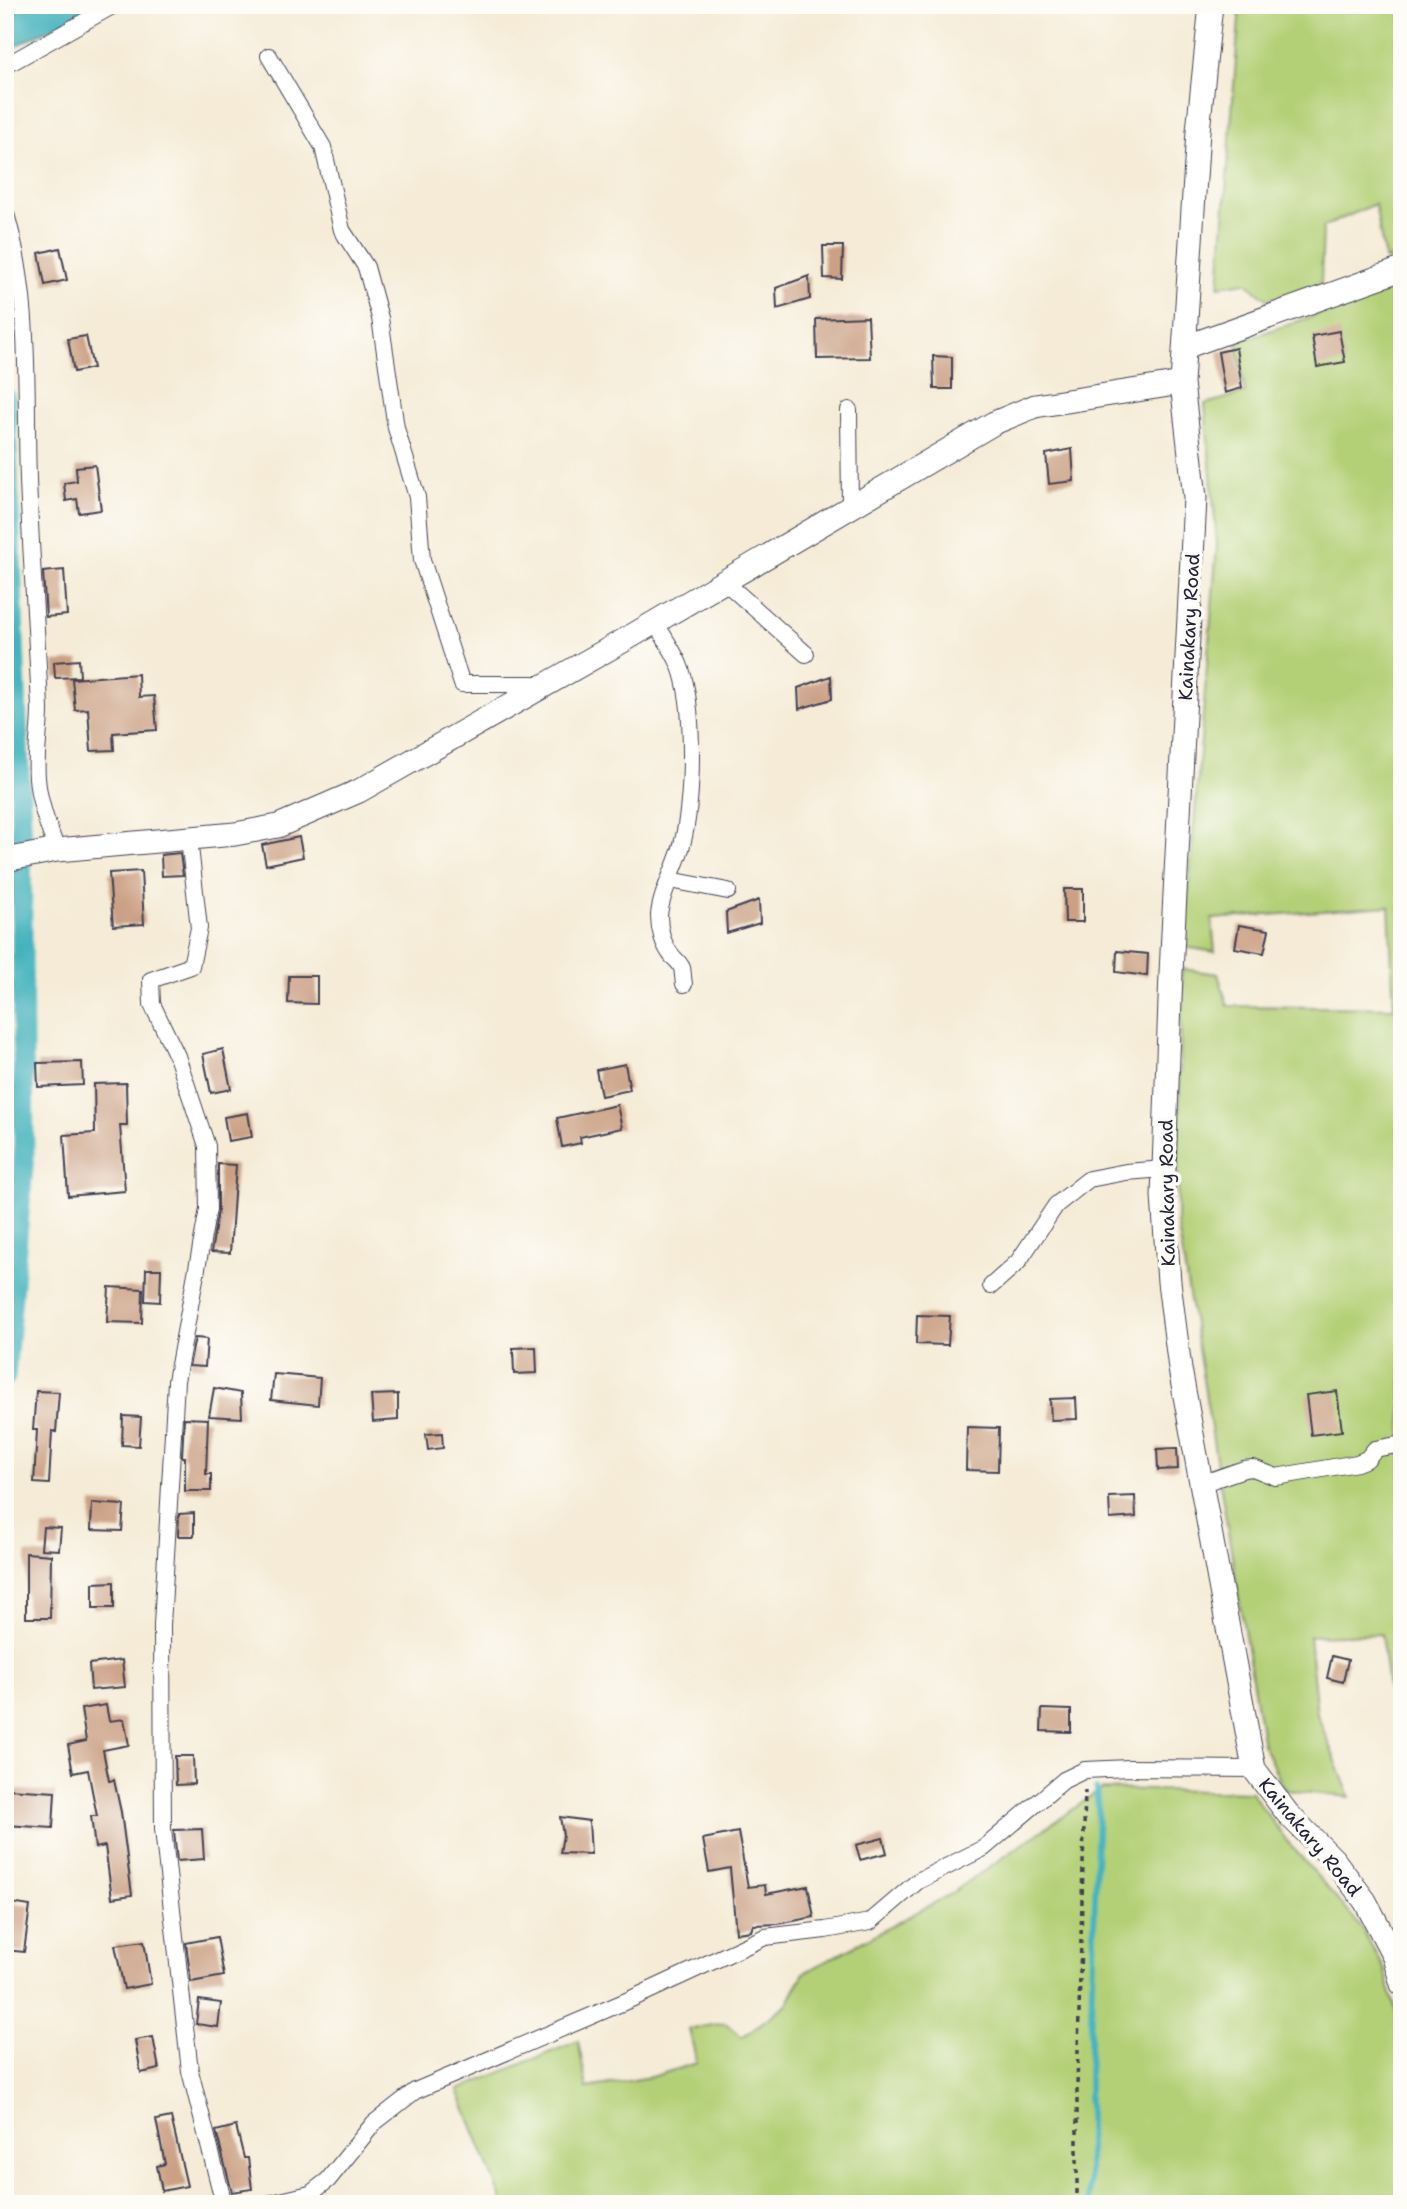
<svg xmlns="http://www.w3.org/2000/svg" width="1407" height="2209" viewBox="0 0 1407 2209" font-family="'Shantell Sans',sans-serif">
<style>
.green{fill:#b4d077;stroke:#6b7959;stroke-width:2}
.water{fill:#44b3bd;stroke:#336a7c;stroke-width:2}
.lines{fill:none;stroke-linecap:round;stroke-linejoin:round}
.stream{stroke:#44b3bd;stroke-width:6}
.canal{stroke:#44b3bd;stroke-width:21}
.building{fill:#cba185}
.street-casing{stroke:#424052;stroke-width:18}
.secondary-casing{stroke:#424052;stroke-width:25}
.path{stroke:#424052;stroke-width:3.5;stroke-dasharray:5 5;stroke-linecap:butt}
.street{stroke:#fff;stroke-width:16}
.secondary{stroke:#fff;stroke-width:23}
.labels{text-anchor:middle;dominant-baseline:central;stroke-width:7;stroke-linejoin:round;paint-order:stroke}
.street-label{font-size:19px;fill:#22223b;stroke:#fdfcf7}
</style>
<rect width="100%" height="100%" fill="#fdfcf7"/>
<filter id="ink" filterUnits="userSpaceOnUse"><feTurbulence type="fractalNoise" baseFrequency=".0143" numOctaves="2"/><feDisplacementMap in="SourceGraphic" scale="14" xChannelSelector="R" yChannelSelector="G"/><feConvolveMatrix kernelMatrix="1 2 1 2 8 2 1 2 1" color-interpolation-filters="sRGB"/></filter>
<filter id="wash" filterUnits="userSpaceOnUse"><feTurbulence type="fractalNoise" baseFrequency=".00686" numOctaves="4" result="noise"/><feDisplacementMap in="SourceGraphic" scale="28" xChannelSelector="R" yChannelSelector="G"/><feGaussianBlur stdDeviation="1.57" result="paint"/><feColorMatrix in="noise" values="0 0 0 0 0 0 0 0 0 0 0 0 0 0 0 0 0 1.4 0 .05"/><feComposite in="paint" operator="in"/></filter>
<g filter="url(#wash)">
<rect width="100%" height="100%" fill="#f5ebd6"/>
<!-- green -->
<path class="green" d="M1240,5H1402V255L1385,260L1375,204L1323,227L1321,283L1268,300L1246,282L1219,286Z
M1402,286V1710L1391,1711L1381,1634L1309,1636L1317,1714L1350,1797L1285,1790L1263,1745L1177,1221L1182,969L1218,974L1228,1006L1394,1008L1389,906L1212,919L1215,952L1184,947L1217,545L1205,404L1245,393L1237,342Z
M1102,1789L1251,1792L1287,1841L1358,1923L1384,1968L1402,2035V2204H504L458,2090L578,2041L587,2088L651,2077L697,2063L689,2029L725,2023L742,2037L786,2005L804,1973L949,1895Z"/>
<!-- water -->
<path class="water" d="M5,5H98L5,51Z"/>
<g class="lines">
<!-- stream -->
<path class="stream" d="M1089,2204V2078L1098,1809L1096,1789"/>
<!-- canal -->
<path class="canal" d="M5,398L21,824L24,1155L5,1377"/>
</g>
<g id="blocks">
<!-- building -->
<path class="building" d="M823,246H843L842,279L824,278Z
M60,248L67,280L45,285L39,253Z
M809,276L810,299L777,309L776,288Z
M868,317L870,358L817,359L816,319Z
M1339,331L1345,362L1317,367L1312,336Z
M86,336L93,368L74,372L68,339Z
M1236,348L1242,388L1225,393L1218,352Z
M933,356L952,357V389H934Z
M1072,449L1074,481L1049,484L1046,454Z
M95,465L101,510L79,513L77,499L66,501L64,483L77,481L76,467Z
M64,570L67,615L46,617L43,572Z
M79,660L80,677L55,678L54,662Z
M138,674L139,697L154,696L157,730L113,733L114,750L91,751L88,709L75,710L72,679Z
M831,676L832,699L799,709L798,688Z
M299,837L303,857L266,865L262,845Z
M180,853L183,875L162,876L161,855Z
M141,871L144,924L113,926L109,873Z
M1064,889H1083V922H1065Z
M759,900L760,923L727,933L726,912Z
M1239,925L1269,930L1264,953L1235,948Z
M1117,951L1148,954L1147,976L1116,972Z
M289,976H317V1004L288,1003Z
M223,1049L231,1089L211,1093L203,1054Z
M82,1062L83,1085L38,1087L37,1063Z
M625,1064L630,1090L601,1096L596,1070Z
M126,1083L127,1125H120L125,1191L68,1196L64,1135L95,1133L94,1084Z
M617,1105L622,1128L580,1137L581,1143L562,1147L557,1118Z
M248,1113L252,1137L228,1141L224,1117Z
M218,1164L236,1165L230,1253L211,1252L218,1211Z
M146,1269H161L160,1302L145,1301Z
M109,1287L143,1289L142,1323L107,1322Z
M917,1315L950,1316L948,1345L916,1344Z
M195,1338L207,1339L205,1367L189,1366Z
M536,1347L537,1373L514,1374L513,1348Z
M274,1374L320,1378L318,1405L271,1400Z
M214,1388L241,1393L242,1418L209,1416Z
M36,1391L59,1392L56,1432L52,1431L49,1484L34,1483L37,1430H33Z
M1337,1391L1342,1431L1311,1435L1306,1395Z
M398,1394V1420L373,1422L371,1395Z
M1076,1398L1077,1419L1051,1420L1050,1399Z
M123,1416L141,1417L139,1446L122,1445Z
M184,1418L208,1419L206,1474H211V1491H185V1457H182Z
M967,1427L999,1428L998,1471L966,1470Z
M442,1433L443,1448L428,1450L426,1434Z
M1177,1448L1178,1469L1158,1470L1157,1449Z
M1135,1496L1136,1517L1110,1519L1109,1497Z
M92,1503L124,1505L122,1531L91,1530Z
M194,1513V1536H178L179,1514Z
M43,1527L61,1528L59,1550L41,1549Z
M26,1553L51,1555L50,1618H26Z
M114,1582V1608H93V1583Z
M1332,1656L1348,1660L1343,1682L1327,1678Z
M122,1660L125,1687L91,1690L89,1664Z
M106,1705L109,1721L124,1719L129,1745L103,1750L109,1781L114,1780L121,1812L132,1895L112,1898L105,1846L95,1848L91,1816H97L88,1770L73,1773L68,1745L86,1741L81,1709Z
M1042,1709L1071,1710V1732L1041,1731Z
M175,1756H193L194,1784L176,1785Z
M8,1789L55,1792L53,1828L6,1825Z
M560,1817L589,1821L591,1854L560,1853L563,1835Z
M202,1829L204,1859L177,1861L174,1830Z
M738,1832L748,1887L765,1885L766,1894L808,1886L814,1917L778,1924L753,1925L751,1931L736,1933L730,1868L709,1872L703,1839Z
M883,1838L887,1853L860,1860L856,1845Z
M5,1902L30,1906L24,1952L5,1950Z
M217,1937L224,1976L191,1982L186,1943Z
M144,1941L151,1984L124,1989L115,1945Z
M199,2000L221,2003L218,2027L196,2024Z
M153,2037L159,2069L141,2073L135,2040Z
M171,2117L187,2186L162,2191L157,2166L165,2164L156,2120Z
M236,2126L244,2158H248L252,2189L232,2192L216,2131Z"/>
</g>
</g>
<g filter="url(#ink)">
<use href="#blocks" fill-opacity="0" stroke="#424052" stroke-width="2"/>
<g class="lines">
<!-- street casing -->
<g class="street-casing">
<path id="street" d="M269,56L323,147L342,230L366,267L380,318L396,428L417,497L422,560L462,684H544
M5,66L114,5
M5,211C32,298 25,391 28,480C31,557 37,633 40,709C40,732 35,755 37,778C39,803 48,826 57,850
M849,410L850,507
M724,581L806,654
M655,622C663,636 673,650 679,664C696,705 693,802 682,845C676,867 660,895 659,916C659,929 663,945 672,956C675,959 680,963 682,968C683,972 683,979 684,984
M189,838L199,928L191,966L151,980L152,1004L177,1056L207,1146L208,1209L176,1381L162,1625L163,1829L190,2071L224,2204
M670,880L728,891
M991,1286L1018,1262L1056,1205L1089,1179L1126,1172L1164,1169
M1201,1484L1244,1469L1253,1468L1276,1477L1357,1463L1367,1459L1375,1449L1402,1444
M268,2204L310,2194L328,2180L374,2123L415,2091L631,1999L765,1937L825,1930L870,1922L918,1881L984,1848L1064,1780L1085,1770L1129,1768L1254,1769"/>
</g>
<!-- secondary casing -->
<g class="secondary-casing">
<path id="secondary" d="M1211,5L1198,131L1182,383L1195,498L1171,973L1163,1196L1169,1282L1180,1369L1254,1769L1288,1814L1333,1859L1365,1901L1394,1956L1402,1984
M1185,347L1402,269
M5,860L57,850L235,834L278,826L359,791L628,638L994,423L1035,406L1182,383"/>
</g>
<!-- path -->
<path class="path" d="M1077,2204V2087L1085,1790"/>
<!-- street -->
<use href="#street" class="street"/>
<!-- secondary -->
<use href="#secondary" class="secondary"/>
</g>
</g>
<g class="labels">
<!-- street labels -->
<g class="street-label">
<text transform="translate(1189 627) rotate(-87)">Kainakary Road</text>
<text transform="translate(1167 1193) rotate(-91)">Kainakary Road</text>
<text transform="translate(1310 1837) rotate(50)">Kainakary Road</text>
</g>
</g>
<!-- margin -->
<rect width="1407" height="2209" fill="none" stroke="#fdfcf7" stroke-width="28"/>
</svg>
